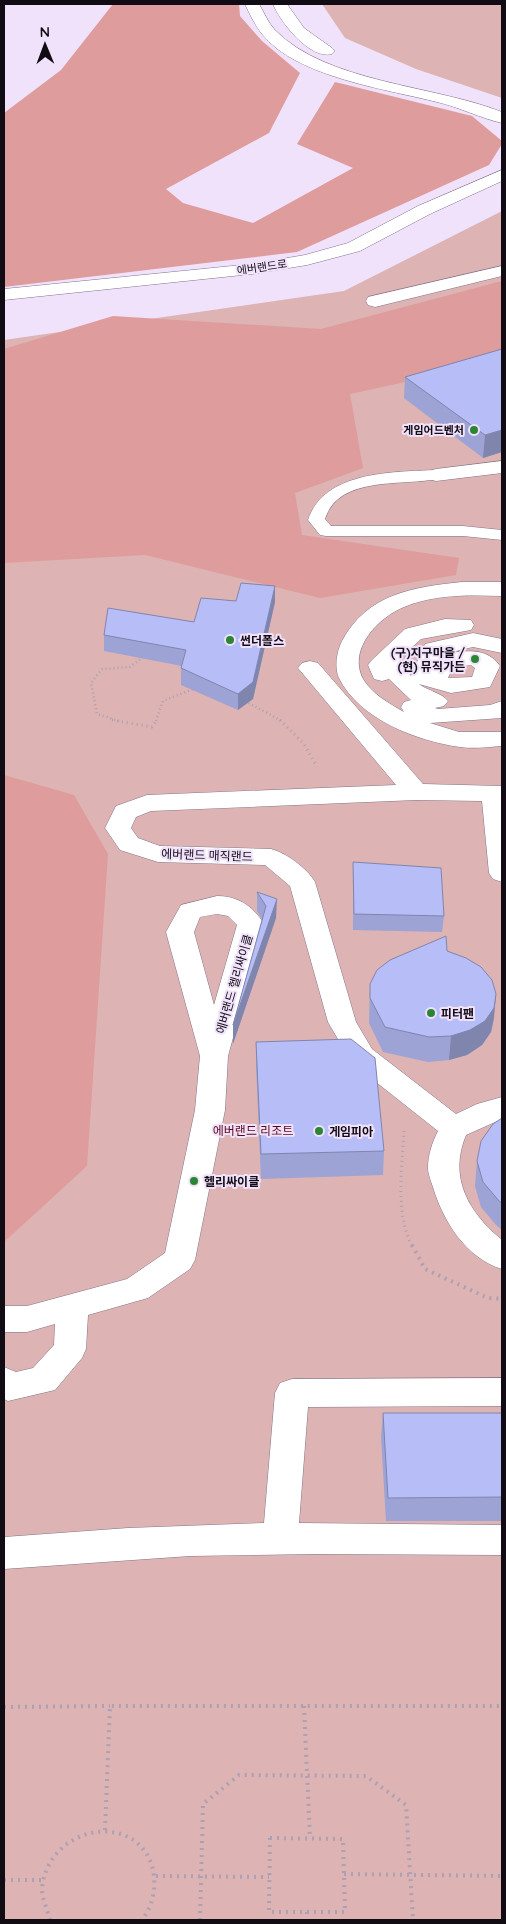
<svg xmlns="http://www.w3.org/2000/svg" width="506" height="1924" viewBox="0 0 506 1924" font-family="Quicksand,'Noto Sans KR',sans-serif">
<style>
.green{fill:#ddb3b3}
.forest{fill:#de9c9c}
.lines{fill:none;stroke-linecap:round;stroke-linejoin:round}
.service-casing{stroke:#82748b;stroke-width:1}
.pedestrian-casing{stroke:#82748b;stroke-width:1}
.tertiary-casing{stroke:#82748b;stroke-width:1}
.path-far2{stroke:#aca0b4;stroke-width:2.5;stroke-dasharray:1 3;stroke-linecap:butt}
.path-far1{stroke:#aca0b4;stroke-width:3;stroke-dasharray:1 4;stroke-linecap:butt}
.path{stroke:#aca0b4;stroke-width:4;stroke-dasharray:2 5;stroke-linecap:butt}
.service{fill:#fff;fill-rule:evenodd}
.pedestrian{fill:#fff;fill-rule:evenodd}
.tertiary{fill:#fff;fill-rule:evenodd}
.wall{fill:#9da3d4}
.shaded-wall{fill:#8085ad}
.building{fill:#b7bef7;stroke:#8085ad}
.poi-dot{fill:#2a8535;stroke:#f1e2fb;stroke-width:2}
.labels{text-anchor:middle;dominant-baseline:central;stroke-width:4;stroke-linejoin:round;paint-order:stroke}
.far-street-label{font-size:11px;fill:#110c14;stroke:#f1e2fb}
.far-poi-label{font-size:11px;font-weight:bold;fill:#110c14;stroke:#f1e2fb;text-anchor:end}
.poi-label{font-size:12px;font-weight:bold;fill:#110c14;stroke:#f1e2fb;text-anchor:start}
.street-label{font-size:12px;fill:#110c14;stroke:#f1e2fb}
.park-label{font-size:12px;fill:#570715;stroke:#f1e2fb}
</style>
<rect width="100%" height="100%" fill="#f1e2fb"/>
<!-- green -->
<path class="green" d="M322,4H502V98L416,69L345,38Z
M502,211V1920H4V340L344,291Z"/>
<!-- forest -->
<path class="forest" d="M113,4H239L240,16L262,41L300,73L269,133L166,189L183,203L253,223L353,168L297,144L335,82L472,116L502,141V144L489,165L297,252L4,287V113L61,70Z
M502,281V361L350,394L363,468L295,493L302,535L459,558L456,575L320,598L145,555L4,563V349L113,316L321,329Z
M4,775L74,795L108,854L87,1166L4,1242Z"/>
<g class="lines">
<!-- service casing -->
<g class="service-casing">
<path id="service" d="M436,470L444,475L442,478C406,487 339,474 325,519L331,526H463L502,530V540L463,536H326L320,535L308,520C324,471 393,472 436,470Z"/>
</g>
<!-- pedestrian casing -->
<g class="pedestrian-casing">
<path id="pedestrian" d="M502,266V276L375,307L368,305L366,301L368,297Z
M502,461V473L436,481L429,479L426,475L429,471L436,469Z
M462,582H502V596C469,595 435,594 404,607C379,617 347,649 363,679C372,694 390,704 404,712L401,707L404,702L411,700L389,679L382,681L374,679L368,665L372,660L405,629L445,619L471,620L474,625L471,630L421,639L399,659L411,676L425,644L473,633L502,639V653L473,647L443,654C464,651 486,646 500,666L490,687L451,693L419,684C428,691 442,693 448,701L444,706L435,708L438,709L490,705L502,701V718L430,723L459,732H502V746C488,747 474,749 460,747C417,741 359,719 339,678C334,667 337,651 342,641C367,594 413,587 462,582ZM471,665L475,668L472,677L448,678L453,667Z
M310,661L318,663L423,784L502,786V882L493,879L489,873L482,801L416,800L151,811L136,817L131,828L138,838L160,846L271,849C286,853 307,868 315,882L356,1022L372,1049L456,1114L477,1104L502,1097V1119L466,1135C448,1178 469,1213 502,1240V1269C466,1258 443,1221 433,1187C431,1181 428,1174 428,1168C428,1155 432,1143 438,1131L352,1063L328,1022L290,886L265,865L158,862L120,850L105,828L116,806L147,795L396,785L298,668L302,663Z
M217,896C238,896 253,906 264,924L228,1056L225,1110L195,1260L190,1269L148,1298L88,1315L86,1349L82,1358L55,1390L8,1401L4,1399V1367L16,1372L33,1368L54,1345L55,1324L27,1332H4V1306H27L127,1279L165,1253L195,1110L200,1056L166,932L181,905ZM217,914L228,916L237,925L214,1005L194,932L200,917Z
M502,1378V1406L308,1407L299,1523L502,1525V1555L315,1554L190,1556L4,1569V1537L128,1528L264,1523L275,1393L280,1383L292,1379Z"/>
</g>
<!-- tertiary casing -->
<g class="tertiary-casing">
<path id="tertiary" d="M245,4H259C264,12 268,23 275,30C327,83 434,85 502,112V123C480,118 459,107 437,102C386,89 296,77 262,34C255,25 249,13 245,4Z
M273,4H287L304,28L332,48L335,51L332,54C310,60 280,22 273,4Z
M502,170V181L430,214L360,251L307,265L252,274L4,300V289L252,264L305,255L348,243L418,206Z"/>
</g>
<!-- path-far2 -->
<path class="path-far2" d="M245,701L282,721
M119,721L97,714L91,683L102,669L130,667L146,655
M156,721L163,701L193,689"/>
<!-- path-far1 -->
<path class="path-far1" d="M112,720L152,727L157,720
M280,720L304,744L317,767
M404,1131C402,1167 395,1213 412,1246"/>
<!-- path -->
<path class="path" d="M412,1245L425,1269L488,1298L502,1299
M304,1706L310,1839
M4,1707L110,1706
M105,1830L110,1706H502
M270,1838L343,1839L345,1912H269Z
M344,1874L502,1876
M156,1876L269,1877
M4,1880H43
M307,1912V1920
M50,1920C48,1911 42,1899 42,1890C44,1851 83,1823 121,1834C158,1846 163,1893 142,1920
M200,1920L203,1804L239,1775L366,1776L406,1805L413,1920"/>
<!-- service -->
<use href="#service" class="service"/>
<!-- pedestrian -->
<use href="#pedestrian" class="pedestrian"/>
<!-- tertiary -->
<use href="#tertiary" class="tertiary"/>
</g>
<!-- wall -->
<path class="wall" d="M502,349V452L483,458L404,398L405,377Z
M275,586V602L253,699L238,710L181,685V668L182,666L104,651V635L194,622L236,601Z
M353,862L444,916L442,932L353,930Z
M257,892L276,918L233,1044V1025L262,919L257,911Z
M447,951L494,1018L491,1032L482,1045L467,1055L449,1060L428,1062L383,1052L369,1023L370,984Z
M256,1042L384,1151L383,1175L261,1179L256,1066Z
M502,1118V1230L496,1225L481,1207L475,1186L477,1161Z
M383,1413H502V1521H386L381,1437Z"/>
<!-- shaded-wall -->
<path class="shaded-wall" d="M502,430V452L483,458L485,435Z
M275,586V602L253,699L238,710V694Z
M277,899L276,918L233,1044V1025Z
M496,994L494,1018L491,1032L482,1045L467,1055L449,1060L451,1036Z"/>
<!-- building -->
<path class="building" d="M502,349V430L485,435L405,377Z
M241,583L275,586L253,682L238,694L181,668L186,650L104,635L108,608L194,622L201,598L236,601Z
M353,862L441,868L444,916L354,914Z
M257,892L277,899L233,1025L266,906Z
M446,936L447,951L466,958L481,967L492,980L496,994L494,1008L485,1021L470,1030L451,1036L429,1037L385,1027L370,998V984L377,970L390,960Z
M351,1039L375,1058L384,1151L261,1154L256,1042Z
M502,1118V1203L499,1201L483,1182L477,1161L481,1141L493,1124Z
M383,1413H502V1497L388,1498Z"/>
<!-- markers -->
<g class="poi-dot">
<circle cx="474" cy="430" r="5"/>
<circle cx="230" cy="640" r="5"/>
<circle cx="475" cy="659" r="5"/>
<circle cx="431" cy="1013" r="5"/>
<circle cx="319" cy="1131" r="5"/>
<circle cx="194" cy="1181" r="5"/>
</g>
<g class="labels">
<!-- far-street labels -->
<g class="far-street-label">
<text transform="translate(262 267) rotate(-8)">에버랜드로</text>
</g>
<!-- far-poi labels -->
<g class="far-poi-label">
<text x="464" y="430">게임어드벤처</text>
</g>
<!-- poi labels -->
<g class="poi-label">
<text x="240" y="640">썬더폴스</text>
<text x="465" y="652" text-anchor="end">(구)지구마을 /<tspan x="465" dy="14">(현) 뮤직가든</tspan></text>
<text x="441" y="1013">피터팬</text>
<text x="329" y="1131">게임피아</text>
<text x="204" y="1181">헬리싸이클</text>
</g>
<!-- street labels -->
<g class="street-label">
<text transform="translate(207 855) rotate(2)">에버랜드 매직랜드</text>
<text transform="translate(234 984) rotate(-74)">에버랜드 헬리싸이클</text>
</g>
<!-- park labels -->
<g class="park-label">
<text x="253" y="1130">에버랜드 리조트</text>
</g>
</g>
<!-- border -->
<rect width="506" height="1924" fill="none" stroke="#110c14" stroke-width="10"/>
<!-- north arrow -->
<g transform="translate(45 45) rotate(359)" stroke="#f1e2fb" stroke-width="4" paint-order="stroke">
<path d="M0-4L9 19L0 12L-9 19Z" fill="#110c14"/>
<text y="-8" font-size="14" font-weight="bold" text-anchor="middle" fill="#110c14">N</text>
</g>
</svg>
